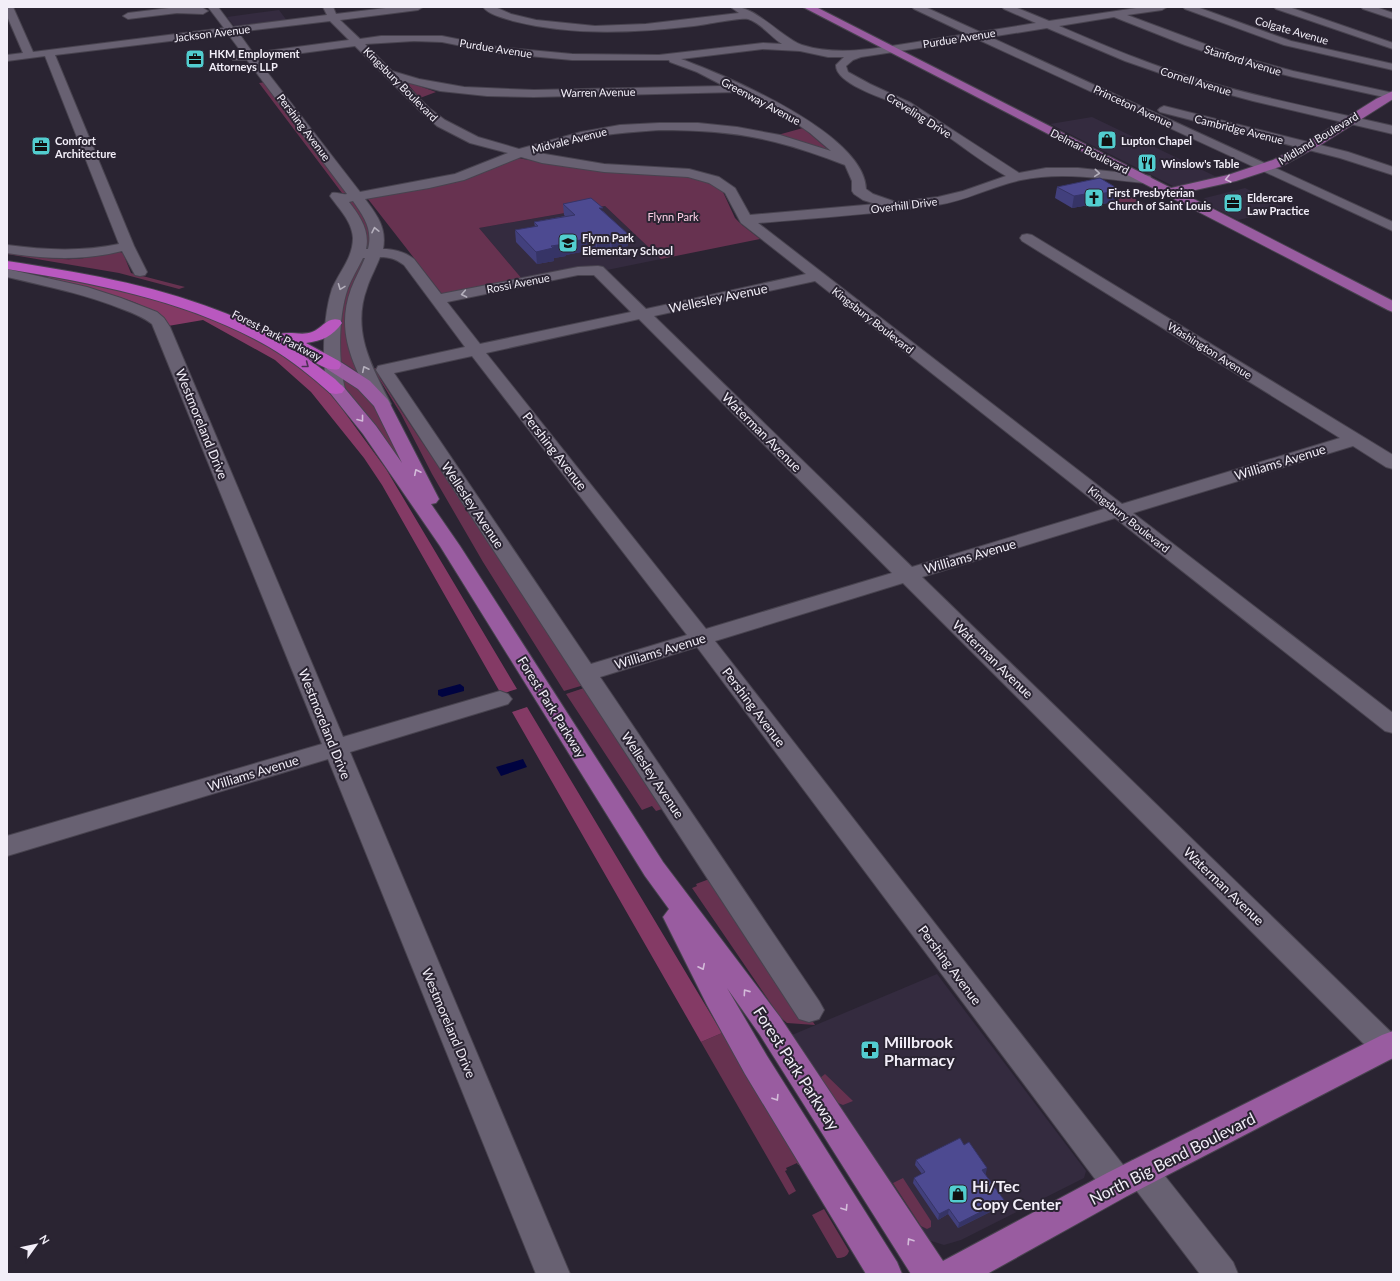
<svg xmlns="http://www.w3.org/2000/svg" width="1400" height="1281" viewBox="0 0 1400 1281" font-family="Lato,sans-serif">
<style>
.built{fill:#342b3f}
.green{fill:#673250}
.forest{fill:#843a65}
.water{fill:#000340}
.lines{fill:none;stroke-linecap:round;stroke-linejoin:round}
.minor-casing{stroke:#48434f;stroke-width:2}
.major-casing{stroke:#48434f;stroke-width:2}
.highway-casing{stroke:#48434f;stroke-width:2}
.minor{fill:#686172;fill-rule:evenodd}
.major{fill:#995ca0;fill-rule:evenodd}
.highway{fill:#b958bf;fill-rule:evenodd}
.wall{fill:#42407d}
.shaded-wall{fill:#363466}
.building{fill:#4d4a91;stroke:#363466}
.oneway{stroke:#b4afbc}
.oneway2{stroke:#d3bbd9}
.oneway3{stroke:#4e3155}
.labels{text-anchor:middle;dominant-baseline:central;stroke-width:4;stroke-linejoin:round;paint-order:stroke}
.far-street-label{font-size:11px;fill:#f2eef8;stroke:#2a2432}
.far-poi-label{font-size:11px;font-weight:bold;fill:#f2eef8;stroke:#2a2432;text-anchor:start}
.far-park-label{font-size:11px;fill:#fdd0e6;stroke:#2a2432}
.street-label{font-size:13px;fill:#f2eef8;stroke:#2a2432}
.near-poi-label{font-size:16px;font-weight:bold;fill:#f2eef8;stroke:#2a2432;text-anchor:start}
.near-street-label{font-size:16px;fill:#f2eef8;stroke:#2a2432}
</style>
<rect width="100%" height="100%" fill="#2a2432"/>
<!-- built -->
<path class="built" d="M279,10L288,22L235,27L227,17Z
M1092,117L1219,178L1178,187L1173,186L1050,124Z
M1245,188L1287,209L1238,220L1207,204L1203,200L1205,198Z
M605,206L661,259L607,270L599,268L523,280L479,228Z
M937,974L1086,1171L1084,1178L961,1240L944,1245L928,1240L857,1136L792,1035Z"/>
<!-- green -->
<path class="green" d="M405,81L436,92L420,98Z
M266,82L348,193H342L259,83Z
M803,128L832,153L774,136Z
M518,158L546,163L689,177L710,183L723,192L735,218L742,225L760,239L661,259L605,206L479,228L523,280L442,294L368,199V198L472,177Z
M1126,194L1145,204L1119,210L1109,204L1119,202L1111,197Z
M353,201L370,224V249L365,248L349,203Z
M7,252C30,256 53,260 76,259C91,258 106,252 120,252L123,253L131,273L185,287L179,289L119,273L7,254Z
M367,258L353,293L359,370L356,371L340,361L341,320L344,293L362,259Z
M376,368L380,378L404,415L584,685L564,691L483,562L432,474L401,414L373,369Z
M344,375L372,400L412,475L400,464L378,428L345,388L341,381Z
M584,688L665,808L656,811L652,806L642,810L566,694Z
M712,878L810,1017L815,1025L787,1023L780,1017L692,888L697,886L696,884Z
M722,1033L802,1163L798,1165L797,1163L786,1168L787,1170L785,1171L796,1191L789,1195L701,1042Z
M825,1074L853,1101L843,1105L838,1103L820,1078Z
M903,1178L931,1221V1227L927,1229L921,1226L893,1183Z
M824,1209L849,1251C847,1257 843,1258 837,1258L812,1215Z"/>
<!-- forest -->
<path class="forest" d="M51,275L133,291L231,325L282,354L325,388L340,406L386,469L517,689L501,694L382,485L364,458L311,392L275,360L203,320L168,326C162,319 156,312 147,308C120,294 78,287 47,278Z
M527,707L722,1033L701,1042L512,712Z"/>
<!-- water -->
<path class="water" d="M460,684L464,687V691L442,697L438,695V690Z
M523,759L527,767L501,776L496,767Z"/>
<g class="lines">
<!-- minor casing -->
<g class="minor-casing">
<path id="minor" d="M7,7H13L33,52L224,28L208,7H218L233,27L327,15L323,7H333L336,14L394,7H423L418,10L340,20L360,39L381,36H442L497,47L572,54L659,55L763,43L782,44C771,37 761,23 748,19C742,17 703,25 694,26C634,33 572,36 513,21C504,18 489,15 483,7H495L511,14L536,20L595,26L646,24L739,13L732,8C750,1 783,39 802,45C834,55 866,50 898,45C921,41 944,38 967,34L914,9L912,7H925L980,32L1036,23L1004,9L1002,7H1015L1049,21L1143,7H1167L1162,10L1127,15L1237,56L1293,71L1393,93V99L1293,77L1229,60L1185,45L1114,17L1059,26C1106,46 1152,66 1201,80C1264,99 1329,111 1393,126V134L1253,101L1194,85L1125,61L1047,28L990,37L1393,222V231L977,39L861,57L853,60L846,66L848,72L870,84L911,103L1019,173L1046,168H1078L1145,175L1150,176L1152,179L1150,182L1145,183C1104,179 1062,171 1021,180C992,186 966,201 937,205C878,214 818,218 758,223L1122,504L1340,438L1022,241L1020,238L1022,235L1027,234L1032,235L1393,455V469L1386,467L1353,446L1133,513L1393,713V733L1385,731L1115,518L922,577L1393,1034V1058L1387,1060L1376,1056L903,583L715,641L1127,1170L1131,1161L1142,1157L1153,1161L1233,1262L1238,1274H1200L1133,1186L1129,1195L1118,1199L1107,1195L697,647L600,677L819,1001L824,1010L819,1019L809,1022L799,1019L376,370L378,366L465,347L404,265C396,259 390,257 380,257C376,268 370,278 367,288C351,331 372,367 391,404L388,408L382,409L376,408L373,404C354,365 335,333 351,289C355,278 361,268 365,258H363C358,268 352,278 348,288C338,316 338,361 345,389L342,393L336,394L330,393L327,389C322,361 323,316 332,289C339,272 353,258 353,238C352,221 339,209 330,196L332,193C338,192 342,195 347,194L247,60H233L232,58L233,56L243,54L228,34L55,55L134,246L147,272L145,275L140,276L135,275L122,251C83,261 47,259 7,253V245C45,250 81,252 119,244L45,56L7,61V55L23,53L7,16ZM330,21L349,40L253,53L238,32ZM414,41L442,42L497,53L572,60H669L670,62L697,72L724,86L534,90L464,87L419,79L392,71L365,44ZM355,46L421,112L437,126L470,143L508,153L455,174L360,192L257,59ZM763,49L800,51L828,57H844L836,65C835,83 880,97 894,103C934,122 968,154 1006,176L963,191L938,197L896,202L873,194L866,189C865,134 727,76 681,59ZM402,81L440,91L487,96L534,97L738,92L790,119L810,133L831,151L780,135L737,127L698,123H659L620,125L581,132L519,149L478,137L445,120L429,108ZM659,130C698,130 737,132 775,142C799,148 822,156 845,165L852,181V191L854,194L863,200L876,204L750,215L735,188L719,177L689,169L604,164L533,152C573,137 616,133 659,130ZM521,157L542,163L604,172L688,177L709,183L725,193L741,223L806,274L646,309L603,267L598,266L578,267L441,294L414,259C405,252 394,249 383,249C387,228 377,215 365,199L429,188L464,180ZM353,201C364,217 373,229 368,249H366C370,231 360,216 349,202ZM578,275H594L631,312L480,344L447,302ZM815,281L1104,509L912,567L654,316ZM639,319L892,573L706,629L486,353ZM472,356L687,635L591,664L394,373Z
M177,7L203,8L208,11L203,14L177,13L128,19L123,16L128,13Z
M1183,7H1197L1291,41L1393,64V70L1284,45L1185,9Z
M1274,7H1289L1393,43V49L1276,9Z
M1361,7H1376L1393,13V19L1363,9Z
M1164,106L1348,152L1393,167V175L1340,158L1160,112L1158,110L1160,108Z
M7,269L87,287L121,298L157,312L164,318L170,327L343,737L500,691L508,694L512,699L508,704L350,752L570,1274H536L328,759L7,856V836L322,744L152,324C143,317 133,313 122,309C85,294 46,286 7,277Z"/>
</g>
<!-- major casing -->
<g class="major-casing">
<path id="major" d="M803,7H816L1171,188L1228,175L1273,160L1301,146L1376,99L1393,91V99L1322,144L1282,166L1236,181L1182,193L1393,301V312L1388,310Z
M333,360L339,361L370,381L388,400L439,499L436,503L431,504L460,546L663,862L780,1017L943,1261L1107,1173L1382,1035L1393,1031V1058L1129,1195L987,1274H911L760,1035L727,988L767,1056L897,1262L902,1274H866L745,1074L707,1005L663,917L669,909L645,876L440,546L363,434L327,389L330,385L336,384L342,385L376,426L402,463L374,406L358,389L327,369L325,365L327,361Z"/>
</g>
<!-- highway casing -->
<g class="highway-casing">
<path id="highway" d="M7,261C78,272 150,284 217,310C239,318 260,329 280,340L278,337L280,334C291,331 302,336 312,332C323,328 327,316 340,320L342,323C333,336 322,341 306,343L339,361L341,365L339,369C326,372 314,361 303,355L335,379L345,389L342,393L336,394L330,393C311,376 291,360 269,347C189,301 98,284 7,269ZM281,341L293,343L291,346L292,347Z"/>
</g>
<!-- minor -->
<use href="#minor" class="minor"/>
<!-- major -->
<use href="#major" class="major"/>
<!-- highway -->
<use href="#highway" class="highway"/>
</g>
<!-- wall -->
<path class="wall" d="M1100,178L1118,201L1092,206L1089,205L1072,208L1055,198L1057,187Z
M563,204L603,211L628,234V246L612,249L610,248L597,250L596,249L566,255V256L554,258V261L537,264L516,242L515,230L535,227L534,222L565,216L564,215Z
M964,1145L986,1173L985,1174L1004,1200L1002,1206L958,1228L948,1214L938,1220L913,1183L914,1178L922,1174L915,1165L916,1160Z"/>
<!-- shaded-wall -->
<path class="shaded-wall" d="M1120,190L1118,201L1092,206L1095,195Z
M1091,193L1089,205L1072,208L1074,196Z
M628,234V246L612,249L611,237Z
M609,235L610,248L597,250V238Z
M596,237V249L566,255V256L554,258V261L537,264L536,252L564,243Z
M987,1168L986,1173L981,1176L982,1170Z
M1004,1200L1002,1206L958,1228L959,1223Z
M949,1209L948,1214L938,1220L939,1214Z"/>
<!-- building -->
<path class="building" d="M1100,178L1120,190L1095,195L1091,193L1074,196L1057,187Z
M591,198L603,208H599L628,234L611,237L609,235L597,238L596,237L564,243L565,244L551,246L553,248L536,252L515,230L538,226L534,222L575,215L563,204Z
M960,1138L964,1145L969,1142L987,1168L982,1170L1004,1200L959,1223L949,1209L939,1214L914,1178L925,1172L916,1160Z"/>
<!-- one-way arrows -->
<defs><path id="oneway-chevron" d="M-2-3.5L2.5 0L-2 3.5" fill="none" stroke-width="1.6" stroke-linecap="round" stroke-linejoin="round"/></defs>
<g class="oneway">
<use href="#oneway-chevron" transform="translate(1097 173) rotate(5)"/>
<use href="#oneway-chevron" transform="translate(375 230) rotate(-102)"/>
<use href="#oneway-chevron" transform="translate(341 287) rotate(111)"/>
<use href="#oneway-chevron" transform="translate(464 294) rotate(169)"/>
<use href="#oneway-chevron" transform="translate(365 369) rotate(-116)"/>
</g>
<g class="oneway2">
<use href="#oneway-chevron" transform="translate(1228 179) rotate(166)"/>
<use href="#oneway-chevron" transform="translate(361 419) rotate(52)"/>
<use href="#oneway-chevron" transform="translate(417 472) rotate(-116)"/>
<use href="#oneway-chevron" transform="translate(702 967) rotate(64)"/>
<use href="#oneway-chevron" transform="translate(746 992) rotate(-125)"/>
<use href="#oneway-chevron" transform="translate(776 1098) rotate(58)"/>
<use href="#oneway-chevron" transform="translate(845 1208) rotate(58)"/>
<use href="#oneway-chevron" transform="translate(910 1241) rotate(-123)"/>
</g>
<use class="oneway3" href="#oneway-chevron" transform="translate(306 365) rotate(38)"/>
<!-- icons -->
<defs>
<g id="office-square" transform="scale(1)"><rect x="-9" y="-9" width="18" height="18" rx="4" fill="#52cdcf" stroke="#2a2432"/><path d="M-6-3h4V-5.5h4V-3h4V5H-6ZM-1-4.5V-3h2v-1.5ZM-6 0V1H6V0Z" fill="#111"/></g>
<g id="shop-square" transform="scale(1)"><rect x="-9" y="-9" width="18" height="18" rx="4" fill="#52cdcf" stroke="#2a2432"/><path d="M-5-2.5h2.3a2.7 3.5 0 0 1 5.4 0H5L5.5 6h-11ZM-1.5-2.5h3a1.5 2.3 0 0 0-3 0Z" fill="#111"/></g>
<g id="restaurant-square" transform="scale(1)"><rect x="-9" y="-9" width="18" height="18" rx="4" fill="#52cdcf" stroke="#2a2432"/><path d="M-5-6h1v4h1v-4h1v4h1v-4h1v5L-1.5 .5V6h-2V.5L-5-1ZM5-6V6H3V1.5H1.5Q1.5-4 5-6Z" fill="#111"/></g>
<g id="church-square" transform="scale(1)"><rect x="-9" y="-9" width="18" height="18" rx="4" fill="#52cdcf" stroke="#2a2432"/><path d="M-1.2-6h2.4v3.5h3.3v2.4h-3.3V6h-2.4V-.1h-3.3v-2.4h3.3Z" fill="#111"/></g>
<g id="school-square" transform="scale(1)"><rect x="-9" y="-9" width="18" height="18" rx="4" fill="#52cdcf" stroke="#2a2432"/><path d="M0-5L7-2L0 1L-7-2ZM-4 1L0 2.5L4 1V4Q0 6-4 4Z" fill="#111"/></g>
<g id="pharmacy-square" transform="scale(1)"><rect x="-9" y="-9" width="18" height="18" rx="4" fill="#52cdcf" stroke="#2a2432"/><path d="M-2-6h4v4h4v4h-4v4h-4v-4h-4v-4h4Z" fill="#111"/></g>
</defs>
<g fill-rule="evenodd">
<use href="#office-square" x="195" y="59"/>
<use href="#shop-square" x="1107" y="140"/>
<use href="#office-square" x="41" y="146"/>
<use href="#restaurant-square" x="1147" y="163"/>
<use href="#church-square" x="1094" y="198"/>
<use href="#office-square" x="1233" y="203"/>
<use href="#school-square" x="568" y="243"/>
<use href="#pharmacy-square" x="870" y="1050"/>
<use href="#shop-square" x="958" y="1194"/>
</g>
<g class="labels">
<!-- far-street labels -->
<g class="far-street-label">
<text transform="translate(1292 30) rotate(16)">Colgate Avenue</text>
<text transform="translate(212 33) rotate(-7)">Jackson Avenue</text>
<text transform="translate(959 38) rotate(-9)">Purdue Avenue</text>
<text transform="translate(496 48) rotate(9)">Purdue Avenue</text>
<text transform="translate(1243 60) rotate(17)">Stanford Avenue</text>
<text transform="translate(1196 81) rotate(17)">Cornell Avenue</text>
<text transform="translate(401 84) rotate(45)">Kingsbury Boulevard</text>
<text transform="translate(598 92) rotate(-1)">Warren Avenue</text>
<text transform="translate(761 101) rotate(28)">Greenway Avenue</text>
<text transform="translate(1133 106) rotate(25)">Princeton Avenue</text>
<text transform="translate(919 115) rotate(32)">Creveling Drive</text>
<text transform="translate(304 127) rotate(53)">Pershing Avenue</text>
<text transform="translate(1239 129) rotate(14)">Cambridge Avenue</text>
<text transform="translate(1318 138) rotate(-31)">Midland Boulevard</text>
<text transform="translate(569 140) rotate(-14)">Midvale Avenue</text>
<text transform="translate(1090 151) rotate(27)">Delmar Boulevard</text>
<text transform="translate(904 205) rotate(-7)">Overhill Drive</text>
<text transform="translate(518 283) rotate(-11)">Rossi Avenue</text>
<text transform="translate(873 320) rotate(38)">Kingsbury Boulevard</text>
<text transform="translate(277 335) rotate(27)">Forest Park Parkway</text>
<text transform="translate(1210 350) rotate(32)">Washington Avenue</text>
<text transform="translate(1129 519) rotate(38)">Kingsbury Boulevard</text>
</g>
<!-- far-poi labels -->
<g class="far-poi-label">
<text x="209" y="53">HKM Employment<tspan x="209" dy="13">Attorneys LLP</tspan></text>
<text x="55" y="140">Comfort<tspan x="55" dy="13">Architecture</tspan></text>
<text x="1121" y="140">Lupton Chapel</text>
<text x="1161" y="163">Winslow's Table</text>
<text x="1108" y="192">First Presbyterian<tspan x="1108" dy="13">Church of Saint Louis</tspan></text>
<text x="1247" y="197">Eldercare<tspan x="1247" dy="13">Law Practice</tspan></text>
<text x="582" y="237">Flynn Park<tspan x="582" dy="13">Elementary School</tspan></text>
</g>
<!-- far-park labels -->
<g class="far-park-label">
<text x="673" y="216">Flynn Park</text>
</g>
<!-- street labels -->
<g class="street-label">
<text transform="translate(718 298) rotate(-12)">Wellesley Avenue</text>
<text transform="translate(202 424) rotate(68)">Westmoreland Drive</text>
<text transform="translate(762 432) rotate(45)">Waterman Avenue</text>
<text transform="translate(555 451) rotate(52)">Pershing Avenue</text>
<text transform="translate(1280 462) rotate(-17)">Williams Avenue</text>
<text transform="translate(473 505) rotate(56)">Wellesley Avenue</text>
<text transform="translate(970 556) rotate(-16)">Williams Avenue</text>
<text transform="translate(660 651) rotate(-17)">Williams Avenue</text>
<text transform="translate(993 659) rotate(44)">Waterman Avenue</text>
<text transform="translate(552 707) rotate(58)">Forest Park Parkway</text>
<text transform="translate(754 707) rotate(53)">Pershing Avenue</text>
<text transform="translate(325 724) rotate(68)">Westmoreland Drive</text>
<text transform="translate(253 773) rotate(-17)">Williams Avenue</text>
<text transform="translate(653 775) rotate(56)">Wellesley Avenue</text>
<text transform="translate(1224 886) rotate(44)">Waterman Avenue</text>
<text transform="translate(950 965) rotate(53)">Pershing Avenue</text>
<text transform="translate(449 1023) rotate(67)">Westmoreland Drive</text>
</g>
<!-- near-poi labels -->
<g class="near-poi-label">
<text x="884" y="1041">Millbrook<tspan x="884" dy="18">Pharmacy</tspan></text>
<text x="972" y="1185">Hi/Tec<tspan x="972" dy="18">Copy Center</tspan></text>
</g>
<!-- near-street labels -->
<g class="near-street-label">
<text transform="translate(797 1068) rotate(57)">Forest Park Parkway</text>
<text transform="translate(1172 1158) rotate(-27)">North Big Bend Boulevard</text>
</g>
</g>
<!-- border -->
<rect width="1400" height="1281" fill="none" stroke="#f2eef8" stroke-width="16"/>
<!-- north arrow -->
<g transform="translate(36 1245) rotate(57)" stroke="#2a2432" stroke-width="3" paint-order="stroke">
<path d="M0-3L7 15L0 10L-7 15Z" fill="#f2eef8"/>
<text y="-6" font-size="11" font-weight="bold" text-anchor="middle" fill="#f2eef8">N</text>
</g>
</svg>
